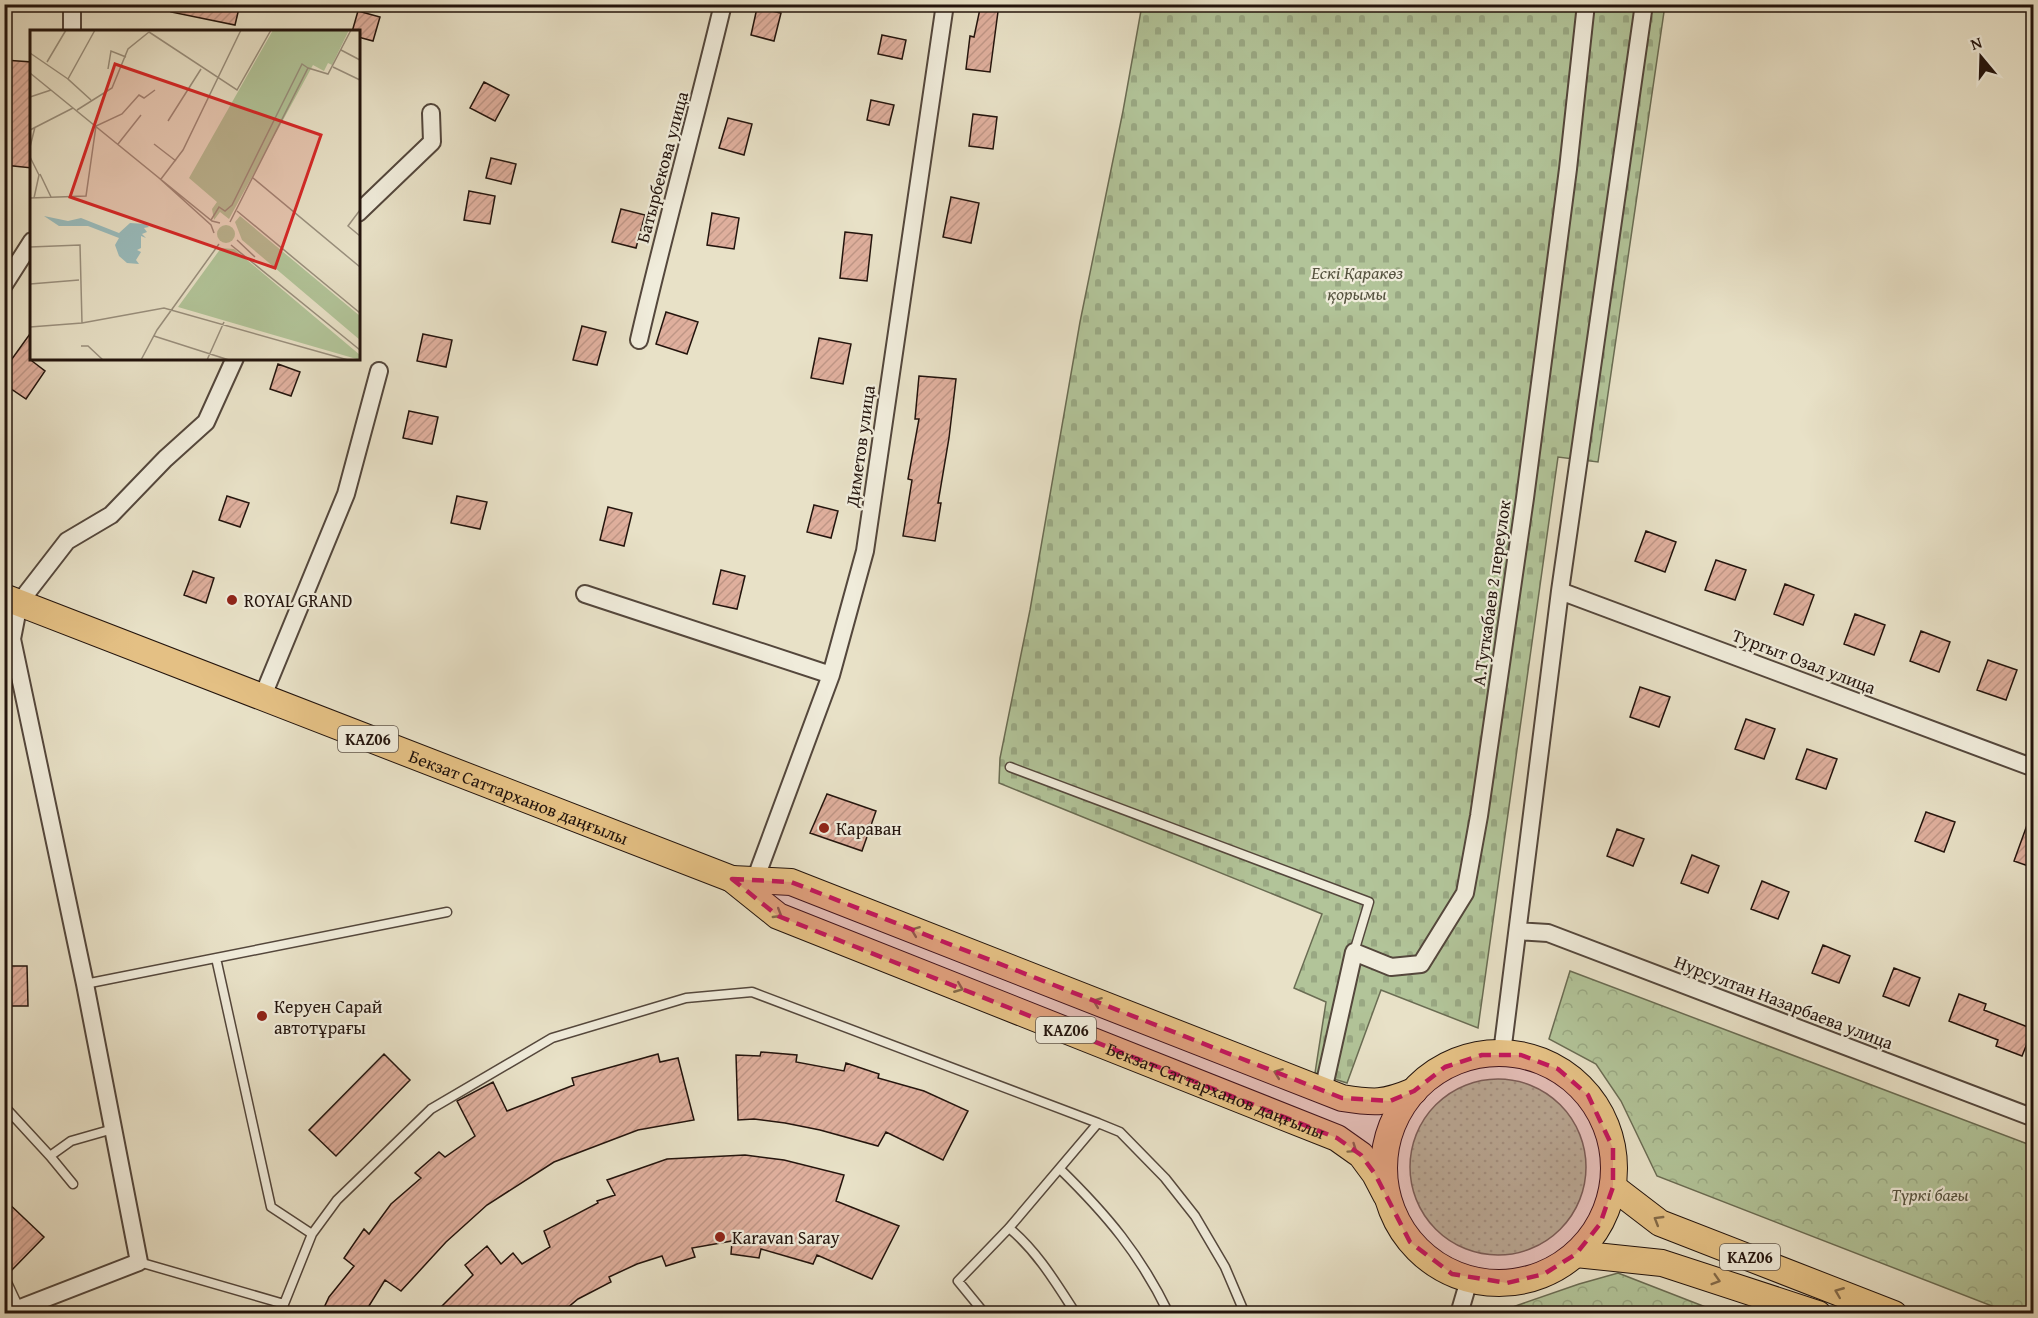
<svg xmlns="http://www.w3.org/2000/svg" width="2038" height="1318" viewBox="0 0 2038 1318" font-family="'Gentium Book Plus',serif">
<style>
.grass{fill:url(#grass-dots);stroke:#6a6c53;stroke-width:1.5}
.forest{fill:url(#forest-crowns);stroke:#6a6c53;stroke-width:1.5}
.cemetery{fill:url(#cemetery-stones);stroke:#6a6c53;stroke-width:1.5}
.building{fill:url(#building-hatch);stroke:#23140d;stroke-width:1.5}
.lines{fill:none;stroke-linecap:round;stroke-linejoin:round}
.service-casing{stroke:#54473c;stroke-width:11}
.minor-casing{stroke:#54473c;stroke-width:20}
.primary-casing{stroke:#23140d;stroke-width:28}
.service{stroke:#f0ecdb;stroke-width:8}
.minor{stroke:#f0ecdb;stroke-width:16}
.primary{stroke:#e4c084;stroke-width:26}
.oneway{stroke:#846a48}
.marked{fill:#c2185b;fill-opacity:0.2;stroke:#c2185b;stroke-width:4.5;stroke-dasharray:12 8;stroke-linejoin:round}
.poi-dot{fill:#8f2418;stroke:#f0ecdb;stroke-width:2}
.labels{text-anchor:middle;dominant-baseline:central;stroke-width:4.5;stroke-linejoin:round;paint-order:stroke}
.shield{fill:#f0ecdb;stroke:#60554b;stroke-width:1.5}
.shield-label{font-size:16px;font-weight:bold;fill:#23140d}
.street-label{font-size:18px;fill:#23140d;stroke:#f0ecdb}
.park-label{font-size:18px;font-style:italic;fill:#55523e;stroke:#f0ecdb}
.poi-label{font-size:18px;fill:#23140d;stroke:#f0ecdb;text-anchor:start}
.inset-road{fill:none;stroke:#998f7d;stroke-width:1.5}
.view{fill:#d62828;fill-opacity:0.15;stroke:#d62828;stroke-width:3}
.inset-edge{fill:none;stroke:#23140d;stroke-width:3}
</style>
<defs>
<pattern id="grass-dots" width="8" height="8" patternUnits="userSpaceOnUse" patternTransform="scale(1.5)"><rect width="8" height="8" fill="#b2c499"/><path d="M2 2h.1M6 6h.1" fill="none" stroke="#99a883" stroke-width="1.8" stroke-linecap="round"/></pattern>
<pattern id="forest-crowns" width="20" height="18" patternUnits="userSpaceOnUse" patternTransform="scale(1.5)"><rect width="20" height="18" fill="#b2c499"/><path d="M2 6a3 3 0 1 1 6 0M12 15a3 3 0 1 1 6 0" fill="none" stroke="#99a883"/></pattern>
<pattern id="cemetery-stones" width="16" height="16" patternUnits="userSpaceOnUse" patternTransform="scale(1.5)"><rect width="16" height="16" fill="#b2c499"/><path d="M2 7V4a2 2 0 0 1 4 0v3zM10 15v-3a2 2 0 0 1 4 0v3z" fill="#99a883"/></pattern>
<pattern id="building-hatch" width="6" height="6" patternUnits="userSpaceOnUse" patternTransform="scale(1.5)"><rect width="6" height="6" fill="#dfaf9d"/><path d="M-1 1l2-2M0 6l6-6M5 7l2-2" fill="none" stroke="#bf9686"/></pattern>
</defs>
<rect width="100%" height="100%" fill="#e8e1c7"/>
<filter id="stains"><feTurbulence type="fractalNoise" baseFrequency=".00333" numOctaves="4"/><feColorMatrix values="0 0 0 0 .2 0 0 0 0 .09 0 0 0 0 .02 0 0 0 .5 -.17"/></filter>
<radialGradient id="worn" r=".72"><stop offset=".6" stop-color="#630" stop-opacity="0"/><stop offset="1" stop-color="#630" stop-opacity=".3"/></radialGradient>
<!-- grass -->
<path class="grass" d="M1410 1167a88 88 0 1 1 176 0a88 88 0 1 1-176 0Z"/>
<!-- forest -->
<path class="forest" d="M1570,971L2033,1146V1313H2010L1657,1176L1621,1101L1596,1064L1549,1039Z
M1618,1273L1721,1313H1500L1501,1311L1579,1284Z"/>
<!-- cemetery -->
<path class="cemetery" d="M1142,5H1665L1598,462L1558,457L1478,1028L1381,990L1347,1083L1315,1073L1326,1002L1294,988L1322,914L999,783L1000,758L1030,610L1080,322L1123,111Z"/>
<!-- building -->
<path class="building" d="M172,4H240L235,25L171,12Z
M981,4H999L990,72L966,69L970,36L974,37Z
M757,8L781,13L774,41L751,35Z
M358,11L380,17L373,41L358,37V32H352Z
M882,35L906,40L902,59L878,54Z
M4,60L32,62V168L4,165Z
M484,82L509,95L495,121L470,108Z
M871,100L894,105L889,125L867,120Z
M973,114L997,117L993,149L969,146Z
M728,118L752,124L744,155L719,148Z
M491,158L516,164L511,184L486,178Z
M469,191L495,196L490,224L464,220Z
M951,197L979,203L971,243L943,237Z
M621,209L645,215L636,248L612,242Z
M712,213L739,218L734,249L707,245Z
M845,232L872,235L867,281L840,278Z
M666,312L698,322L687,354L656,344Z
M582,326L606,332L597,365L573,360Z
M32,331V361L45,371L26,399L4,384V370Z
M423,334L452,340L446,367L417,361Z
M819,338L851,344L843,384L811,378Z
M278,364L300,372L291,396L270,389Z
M919,376L956,379L949,438L938,503H941L935,541L903,536L912,480L908,479L919,419H915Z
M409,411L438,417L432,444L403,438Z
M227,496L249,503L240,527L219,520Z
M457,496L487,502L480,529L451,523Z
M814,505L838,511L831,538L807,532Z
M608,507L632,513L624,546L600,540Z
M1646,531L1676,542L1665,572L1635,561Z
M1716,560L1746,570L1735,600L1705,590Z
M721,570L745,576L737,609L713,604Z
M193,571L214,578L206,603L184,595Z
M1785,584L1814,595L1803,625L1774,614Z
M1855,614L1885,625L1874,655L1844,644Z
M1921,631L1950,642L1939,672L1910,661Z
M1988,660L2017,670L2006,700L1977,690Z
M1640,687L1670,697L1659,727L1630,717Z
M1746,719L1775,729L1764,759L1735,749Z
M1807,749L1837,759L1826,789L1796,779Z
M827,794L876,811L862,851L810,833Z
M1926,812L1955,822L1944,852L1915,841Z
M2031,814H2034V868L2014,861Z
M1617,829L1644,839L1633,866L1607,856Z
M1692,855L1719,866L1708,893L1681,883Z
M1762,881L1789,892L1778,919L1751,909Z
M1823,945L1850,956L1839,983L1812,973Z
M4,966H27L28,1006H4Z
M1894,968L1920,978L1909,1006L1883,996Z
M1959,994L1986,1004L1984,1010L2033,1029L2022,1056L1996,1046L1998,1040L1949,1021Z
M761,1052L797,1055L796,1062L844,1071L846,1063L879,1074L878,1078L924,1091L968,1111L943,1160L886,1132L878,1146L820,1130L785,1123L754,1119L738,1120L736,1055L760,1056Z
M384,1054L410,1080L336,1156L309,1130Z
M658,1054L660,1062L678,1058L694,1120L638,1130L554,1162L487,1205L446,1242L401,1291L385,1280L364,1314H321L329,1297L354,1266L344,1258L364,1229L369,1234L391,1204L421,1178L415,1173L439,1152L445,1157L475,1136L457,1101L493,1082L507,1111L574,1085L572,1078Z
M745,1155L784,1160L844,1175L836,1201L899,1226L872,1279L817,1255L813,1264L761,1249L759,1258L731,1254L732,1241L692,1248L695,1257L666,1266L662,1256L637,1264L609,1277L611,1282L578,1299L560,1314H434L473,1275L465,1265L487,1246L501,1264L513,1253L522,1264L550,1247L544,1231L598,1203L597,1201L615,1195L607,1180L667,1159Z
M4,1199L44,1237L9,1273L4,1270Z"/>
<g class="lines">
<!-- service casing -->
<g class="service-casing">
<path id="service" d="M1010,767L1369,902L1354,952
M216,958L271,1207L312,1234
M85,984L447,912
M4,1106L50,1156L71,1141L113,1129
M1098,1123L1120,1132L1165,1178L1195,1216L1225,1267L1245,1314
M50,1156L73,1184
M1060,1169C1107,1215 1140,1254 1169,1314
M1009,1228C1037,1251 1056,1283 1076,1314
M139,1262L284,1304L312,1234L337,1200L431,1109L552,1038L686,998L752,992L1098,1123L1009,1228L958,1281L985,1314
M4,1276L19,1308
M280,1314L284,1304"/>
</g>
<!-- minor casing -->
<g class="minor-casing">
<path id="minor" d="M72,4V32
M358,213L432,142L431,113
M4,285L32,241
M639,340C665,227 696,117 723,4
M1560,591L2034,768
M585,594L831,675
M262,698L346,494L379,371
M755,880L831,675L865,551L945,4
M1518,931L1548,933L2034,1118
M1502,1053L1560,591L1644,4
M1323,1091L1354,952L1391,967L1421,964L1465,893L1479,816L1525,498L1568,169L1586,4
M5,1314L139,1262L85,984L12,639L19,603L67,541L111,515L165,459L206,422L235,358
M1459,1314L1469,1280"/>
</g>
<!-- primary casing -->
<g class="primary-casing">
<g id="primary">
<path id="s1" d="M4,597L732,879L778,916L1337,1138L1361,1155L1375,1174L1386,1195"/>
<path d="M732,879L791,882L1342,1098C1374,1103 1383,1104 1414,1091"/>
<circle cx="1499" cy="1168" r="115"/>
<path d="M1613,1187L1660,1223L1894,1314"/>
<path d="M1576,1254L1662,1263L1818,1314"/>
</g>
</g>
<!-- service -->
<use href="#service" class="service"/>
<!-- minor -->
<use href="#minor" class="minor"/>
<!-- primary -->
<use href="#primary" class="primary"/>
</g>
<!-- one-way arrows -->
<defs><path id="oneway-chevron" d="M-2-3.5L2.5 0L-2 3.5" fill="none" stroke-width="1.6" stroke-linecap="round" stroke-linejoin="round" transform="scale(1.5)"/></defs>
<g class="oneway">
<use href="#oneway-chevron" transform="translate(778 914) rotate(31)"/>
<use href="#oneway-chevron" transform="translate(915 931) rotate(-159)"/>
<use href="#oneway-chevron" transform="translate(959 988) rotate(22)"/>
<use href="#oneway-chevron" transform="translate(1097 1002) rotate(-159)"/>
<use href="#oneway-chevron" transform="translate(1278 1073) rotate(-159)"/>
<use href="#oneway-chevron" transform="translate(1353 1149) rotate(35)"/>
<use href="#oneway-chevron" transform="translate(1658 1220) rotate(-149)"/>
<use href="#oneway-chevron" transform="translate(1716 1280) rotate(17)"/>
<use href="#oneway-chevron" transform="translate(1839 1292) rotate(-158)"/>
</g>
<!-- marked area -->
<path class="marked" d="M732,879L791,882L1342,1098L1390,1101L1414,1091L1445,1067L1482,1055H1521L1558,1069L1588,1095L1613,1148V1187L1600,1224L1576,1254L1544,1274L1507,1283L1452,1274L1410,1242L1375,1174L1361,1155L1337,1138L778,916Z"/>
<!-- markers -->
<g class="poi-dot">
<circle cx="232" cy="600" r="6"/>
<circle cx="824" cy="828" r="6"/>
<circle cx="262" cy="1016" r="6"/>
<circle cx="720" cy="1237" r="6"/>
</g>
<g class="labels">
<!-- shield labels -->
<g class="shield">
<rect x="338" y="726" width="60" height="26" rx="4.5"/>
<rect x="1036" y="1017" width="60" height="26" rx="4.5"/>
<rect x="1720" y="1244" width="60" height="26" rx="4.5"/>
</g>
<g class="shield-label">
<text x="368" y="739">KАZ06</text>
<text x="1066" y="1030">KАZ06</text>
<text x="1750" y="1257">KАZ06</text>
</g>
<!-- street labels -->
<g class="street-label">
<text transform="translate(662 167) rotate(-75)">Батырбекова улица</text>
<text transform="translate(860 446) rotate(-82)">Диметов улица</text>
<text transform="translate(1491 593) rotate(-82)">А.Туткабаев 2 переулок</text>
<text transform="translate(1804 661) rotate(21)">Тургыт Озал улица</text>
<text stroke="none"><textPath href="#s1" startOffset="552">Бекзат Саттарханов даңғылы</textPath></text>
<text transform="translate(1784 1002) rotate(21)">Нурсултан Назарбаева улица</text>
<text stroke="none"><textPath href="#s1" startOffset="1311">Бекзат Саттарханов даңғылы</textPath></text>
</g>
<!-- park labels -->
<g class="park-label">
<text x="1357" y="272">Ескі Қаракөз<tspan x="1357" dy="21">қорымы</tspan></text>
<text x="1930" y="1194">Түркі бағы</text>
</g>
<!-- poi labels -->
<g class="poi-label">
<text x="244" y="600">ROYAL GRAND</text>
<text x="836" y="828">Караван</text>
<text x="274" y="1006">Керуен Сарай<tspan x="274" dy="21">автотұрағы</tspan></text>
<text x="732" y="1237">Karavan Saray</text>
</g>
</g>
<!-- overview -->
<g transform="translate(30 30)">
<rect width="330" height="330" fill="#e8e1c7"/>
<path d="M187 204a9 9 0 1 1 18 0a9 9 0 1 1-18 0Z" fill="#b2c499"/>
<path d="M210,186L330,286V310L212,210L205,192ZM191,218L204,219L330,325V330L148,277Z" fill="#b2c499"/>
<path d="M243,0H319L302,35L298,33L294,41L283,35L199,189L190,182L184,190L182,179L187,172L159,148Z" fill="#b2c499"/>
<path d="M14,186L38,191L51,188L89,203L100,193L116,194L119,197L114,198L117,202L112,204L116,208L111,206V218L107,220L111,222L106,230L109,234L97,233L89,226L85,215L89,208L58,196H29Z" fill="#99bcbd"/>
<path class="inset-road" d="M119,2L207,60L241,0M311,20L330,30M0,23L38,49M17,32L36,0M303,37L330,50M78,39L81,21L96,27M0,43L182,191L190,193M0,67L21,60M61,70L38,49L65,0M47,80L82,58L98,19L119,2M138,91L171,39M0,100L43,78M88,114L111,85M124,114L146,131M0,117L5,97M0,127L9,145L4,168M10,144L21,167M129,148L181,195L184,203M223,148L330,237M131,149L153,120L211,0M0,168L56,166L66,96L92,84L109,65L114,68L125,60M330,180L318,196L330,206M207,181L330,283M181,190L189,177L195,181L202,175L272,34L278,38M200,192L278,38L298,44L321,0M207,210L225,227M201,215L330,320M0,217L50,215L52,293M0,254L49,250M0,297L52,293L134,278L318,330M124,306L199,330M51,316H58L73,330M111,330L127,300L189,214M177,330L194,292"/>
<path class="view" d="M85,34L291,105L245,238L40,167Z"/>
<rect width="330" height="330" class="inset-edge"/>
</g>
<!-- margin -->
<rect width="2038" height="1318" fill="none" stroke="#e8e1c7" stroke-width="24"/>
<rect x="6" y="6" width="2026" height="1306" fill="none" stroke="#23140d" stroke-width="3"/>
<rect x="12" y="12" width="2014" height="1294" fill="none" stroke="#23140d" stroke-width="1.5"/>
<!-- north arrow -->
<g transform="translate(1981 57) rotate(341)" stroke="#f0ecdb" stroke-width="4.5" paint-order="stroke">
<path d="M0-4.5L10 22L0 15L-10 22Z" fill="#23140d"/>
<text y="-9" font-size="16" font-weight="bold" text-anchor="middle" fill="#23140d">N</text>
</g>
<rect width="100%" height="100%" filter="url(#stains)"/>
<rect width="100%" height="100%" fill="url(#worn)"/>
</svg>
